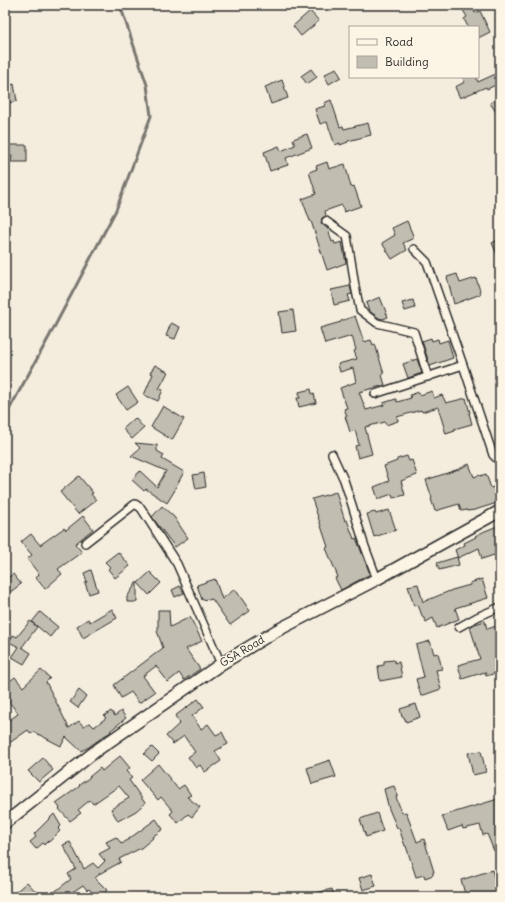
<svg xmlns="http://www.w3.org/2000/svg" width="505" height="902" viewBox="0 0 505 902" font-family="Delius,sans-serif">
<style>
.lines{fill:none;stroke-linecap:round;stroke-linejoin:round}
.stream{stroke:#7a7771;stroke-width:3}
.building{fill:#c2bdb1;stroke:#2b2b2b}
.street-casing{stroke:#2b2b2b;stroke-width:10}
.secondary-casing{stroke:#2b2b2b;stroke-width:14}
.street{stroke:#fcf5e5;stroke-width:7}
.secondary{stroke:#fcf5e5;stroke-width:11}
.labels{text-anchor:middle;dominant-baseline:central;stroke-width:3;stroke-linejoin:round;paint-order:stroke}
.street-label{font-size:11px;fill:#2b2b2b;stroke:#fcf5e5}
</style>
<rect width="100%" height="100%" fill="#f4edde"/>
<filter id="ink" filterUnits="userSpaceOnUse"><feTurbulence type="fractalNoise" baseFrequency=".025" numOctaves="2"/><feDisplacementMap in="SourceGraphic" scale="8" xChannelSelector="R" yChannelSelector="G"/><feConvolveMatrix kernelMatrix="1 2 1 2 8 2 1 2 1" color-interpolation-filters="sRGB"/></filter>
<g filter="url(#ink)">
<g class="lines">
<!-- stream -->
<path class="stream" d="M5,417L49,337L116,210L151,116L147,85L121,8L122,5"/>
</g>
<!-- building -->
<path class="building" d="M460,5H471L475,13L480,11L490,32L478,38V27H468L464,19L467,17Z
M310,11L319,21L301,36L293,26Z
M336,68L341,77L329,84L324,75Z
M311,69L317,77L307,84L301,76Z
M500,72V83L487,89L486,87L460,98L455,87L465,82L462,77H476L478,82Z
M282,80L288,98L271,104L265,87Z
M14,84L17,101L5,104V87Z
M500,97V118L490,103Z
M331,100L340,127L343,126L344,129L368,123L371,135L348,141V142L340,145V143L335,145L327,122L320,124L315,109L325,106L324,103Z
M307,134L312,148L286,158L288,165L270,171L264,152L279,146L281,151L295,145L293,139Z
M9,145H27V162H11L12,156H8Z
M327,162L329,169L345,164L351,187L354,186L361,206L344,212L342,205L325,211L326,216L322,218L321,223L328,229L332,242L334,241L335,244L342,242L346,263L327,270L311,221H310L302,199L316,194L309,172L317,169L316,166Z
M407,221L414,238L403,243L407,250L392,259L382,243L395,235L392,228Z
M500,239V261L492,243Z
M457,274L460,283L476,278L481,294L454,304L447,277Z
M350,286L352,294L348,295L350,301L334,305L331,290Z
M380,297L388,317L383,319L379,318L369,311L366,303Z
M413,300L415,308L405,311L402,303Z
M293,310L296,331L282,333L279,312Z
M355,316L364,342L371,340L373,345L375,344L384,374L382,375L385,385L359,392L366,410L384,405L383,403L396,399L397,402L411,398L410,395L419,392L420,395L432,391L434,398L442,395L446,403L466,398L470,413H469L472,424L454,429L455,431L446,434L438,407L422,412L421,410L397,417L398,421L386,425L385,422L365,427L372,454L358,458L355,446L359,445L355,430L350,432L345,416H347L344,409L347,408L340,388L356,382L353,368L340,372L338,364L357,359L354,351L356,350L352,336L325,344L320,328L341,322V321Z
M171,323L180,327L175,339L166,336Z
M431,338L432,341L438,339L439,343L448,340L453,358L430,366L422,341Z
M417,359L422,373L408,378L403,364Z
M155,365L168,372L159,389L163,390L158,401L144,395L153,374L150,373Z
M128,387L138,402L126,410L116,395Z
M311,389L312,394L314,393L316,403L299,407L297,398H300L299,392Z
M163,406L184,419L172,440L151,427Z
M135,418L144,428L132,439L123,429Z
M135,443L157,445V451L164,455L162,459L184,472L174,490H175L167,503L146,489L144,491L132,480L140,471L157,487L166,471L131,456L140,448Z
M407,456L409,461L412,460L417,475L401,481L405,495L393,498L392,494L378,499L374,487L389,481L384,466L397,461V459Z
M469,464L474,477L479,475L480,476L486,474L491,488L500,484V502L475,510L467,511V510L461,511L459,504L435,511L431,499L432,498L426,480L459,469Z
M204,473L206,487L196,489L193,475Z
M79,476L93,493L91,494L96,500L78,514L60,492Z
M336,492L345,521L347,520L354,539L356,538L370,574L341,590L335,578L338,577L326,548L328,547L312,499Z
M162,506L174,517L188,538L175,547L152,517Z
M389,510L396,530L374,537L367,514L375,512L376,514Z
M83,516L93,529L75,544L82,552L58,569L62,574L45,589L36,578L39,574L27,559L32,555L21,542L31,534L40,545L64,528L66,530Z
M500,525V553L482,559L479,548L458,558L455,550L465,545L464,543L476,537L475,536L485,531Z
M118,552L130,566L115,578L108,569L110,567L105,562Z
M457,557L459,565L439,570L437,563Z
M91,570L98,591L89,594L85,583L87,582L84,573Z
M150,572L161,583L149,595L138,583Z
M13,574L21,584L5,596V580Z
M215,579L222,599L235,589L250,611L230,625L212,599L208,600L207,599L202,600L197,585Z
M482,579L488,598L455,608L459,619L437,628L433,618L426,622L424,618H423L418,605L414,606L408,586L418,584L423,602L452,590L470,585V583Z
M137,582V602H127V597Z
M180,586L184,593L175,597L172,590Z
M112,609L117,618L83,638L77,626L88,619L90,622Z
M158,610H169L170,627L190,617L202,641L186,649L200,669L184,680L179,673L168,682L156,666L143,676L155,692L139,703L131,692L121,698L114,685L163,648L157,631L158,630Z
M40,612L58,627L50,637L32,622Z
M30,621L37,627L22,647L31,653L24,664L12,657L19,647L9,642L13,635L17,637Z
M485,621L487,629L500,625V672L486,676L485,672L462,679L458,665L480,659L470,627L475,624Z
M430,641L434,654L438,653L442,669L436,670L441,689L421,696L416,679L424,677L416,645Z
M394,660L395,663L399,662L402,677L380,681L378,666L384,665V661Z
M41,670L50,678L46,682L69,728L79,721L83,726L90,723L94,727L106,718L104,716L111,711L115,716L121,711L126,718L110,731L111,732L104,736L89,747L81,751L66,737L61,746L34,732L31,734L28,730L5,746V723L18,714L17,713H18L5,697V685L15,677L23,687Z
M79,690L86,696L78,708L70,702Z
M198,699L204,707L192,716L201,729L208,724L216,735L222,732L228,744L215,751L221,761L205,772L200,765L196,768L188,757L195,752L184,736L173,744L166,736L180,723L175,716Z
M416,704L420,717L406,722L404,717H402L400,709Z
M152,747L159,754L152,761L144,754Z
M481,751L486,772L473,775L468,753Z
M120,756L130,768L126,771L132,778L129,780L145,803L136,811L118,821L111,809L129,798L119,786L93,804L90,800L78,810L81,813L70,821L59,809L60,808L56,803L80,786L79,785L89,778V777L100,768L102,771Z
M43,758L53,770L39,782L28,771Z
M330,760L336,777L312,784L307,768Z
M158,764L178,789L184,785L191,795L187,797L200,807L192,817L188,814L178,823L170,814L173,811L161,797L158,800L140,780Z
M394,786L398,796L396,797L402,813L406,812L417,842L424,839L434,872H433V875L425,878L424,875L416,877L406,846H405L399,828H397L389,809L384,789Z
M498,799L500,803V849L494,851L487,834L483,835L480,825L463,829L462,826L448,831L442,816Z
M377,813L383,831L366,837L360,819Z
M54,814L61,826L58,829L60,831L49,842L48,841L44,845L43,843L36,849L30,842L36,837L34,834Z
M156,819L163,829L152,837L153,838L141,848L119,859L121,862L99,874H100L95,878L107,890L100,897H97L89,889L87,890L83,885L71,893L74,897H48L71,879L68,874L76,869L63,845L70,842L84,869L93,863L98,868L105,861L99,854L110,848L106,842L116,837L122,844Z
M492,870L494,877L500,875V895L495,897H466L461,880Z
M372,874L376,886L363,890L359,878Z
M27,882L41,897H10Z
M332,889L334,897H312L311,894Z"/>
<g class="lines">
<!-- street casing -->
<g class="street-casing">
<path id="street" d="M326,221L347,236L351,260L355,286L360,310L377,323L414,332L428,377
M414,249L427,262L463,365L493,455L497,459L500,460
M375,394L463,365
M332,454L344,480L352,505L364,544L377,579
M85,543L135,504L141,508L177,564L221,664
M459,627L477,617L500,607"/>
</g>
<!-- secondary casing -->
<g class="secondary-casing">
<path id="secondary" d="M5,823L97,750L221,664L276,631L377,579L500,511"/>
</g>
<!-- street -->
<use href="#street" class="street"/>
<!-- secondary -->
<use href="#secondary" class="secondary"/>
</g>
</g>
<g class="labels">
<!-- street labels -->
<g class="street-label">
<text transform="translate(242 651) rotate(-31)">GSA Road</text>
</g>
</g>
<!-- margin -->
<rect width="505" height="902" fill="none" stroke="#fcf5e5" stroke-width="20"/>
<rect x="10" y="10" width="485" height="882" fill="none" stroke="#2b2b2b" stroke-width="1.5" filter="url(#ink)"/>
<!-- legend -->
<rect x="349" y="26" width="130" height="52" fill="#fcf5e5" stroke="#a8a49b"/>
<rect x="357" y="39" width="20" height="6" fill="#fcf5e5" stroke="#a8a49b"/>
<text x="385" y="46" font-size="12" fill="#2b2b2b">Road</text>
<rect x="357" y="56" width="20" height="12" fill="#c2bdb1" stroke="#a8a49b"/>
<text x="385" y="66" font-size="12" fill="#2b2b2b">Building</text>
</svg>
